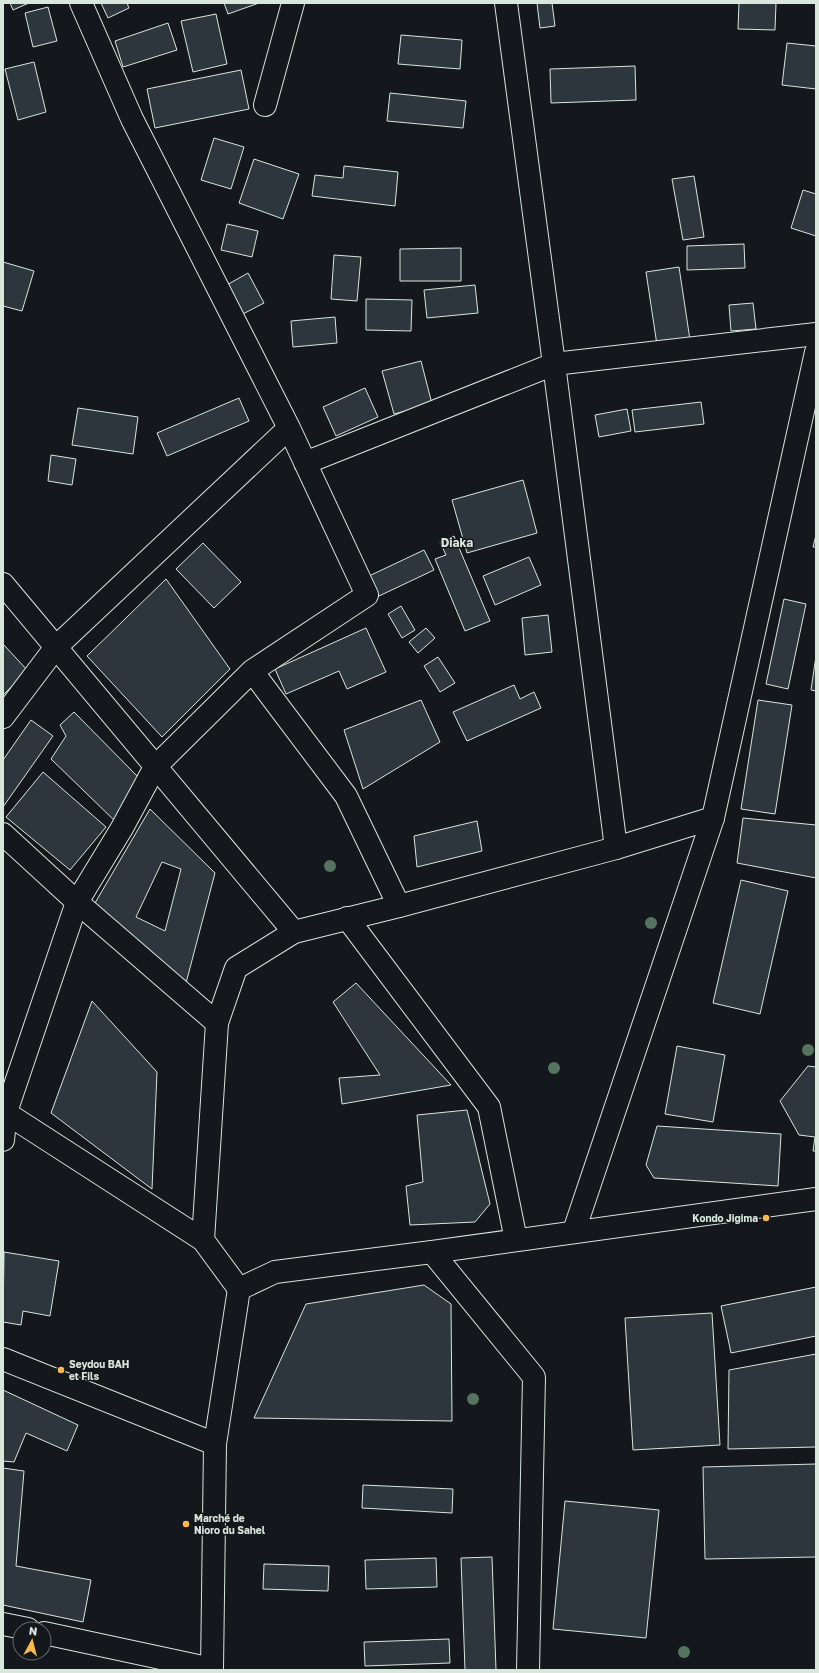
<svg xmlns="http://www.w3.org/2000/svg" width="819" height="1673" viewBox="0 0 819 1673" font-family="'Golos Text',sans-serif">
<style>
.building{fill:#2c363c;stroke:#d8e6dc;fill-rule:evenodd}
.lines{fill:none;stroke-linecap:round;stroke-linejoin:round}
.minor-casing{stroke:#d8e6dc;stroke-width:24}
.tertiary-casing{stroke:#d8e6dc;stroke-width:24}
.secondary-casing{stroke:#d8e6dc;stroke-width:24}
.primary-casing{stroke:#d8e6dc;stroke-width:24}
.minor{stroke:#14181c;stroke-width:22}
.tertiary{stroke:#14181c;stroke-width:22}
.secondary{stroke:#14181c;stroke-width:22}
.primary{stroke:#14181c;stroke-width:22}
.tree{fill:#55745f}
.poi-dot{fill:#ffb74d;stroke:#14181c;stroke-width:1.5}
.labels{text-anchor:middle;dominant-baseline:central;stroke-width:3;stroke-linejoin:round;paint-order:stroke}
.poi-label{font-size:10px;font-weight:bold;fill:#d8e6dc;stroke:#14181c;text-anchor:start}
.quarter-label{font-size:12px;font-weight:bold;fill:#d8e6dc;stroke:#14181c}
</style>
<rect width="100%" height="100%" fill="#14181c"/>
<!-- building -->
<path class="building" d="M10,3H29L13,10Z
M101,3H127L129,8L108,18Z
M224,3H259L228,14Z
M537,3H552L555,26L540,28Z
M739,3H776L775,30L738,29Z
M48,7L57,41L33,47L25,13Z
M216,14L227,64L193,72L181,21Z
M168,23L177,50L123,67L115,41Z
M401,35L462,40L460,69L398,64Z
M787,43L816,46V89L782,85Z
M34,62L46,112L18,120L5,69Z
M635,66L636,100L551,103L550,69Z
M241,70L249,109L155,128L147,89Z
M390,93L466,101L463,128L387,121Z
M214,138L244,147L231,189L201,180Z
M254,159L299,174L283,219L239,203Z
M344,166L398,172L395,206L312,196L315,175L343,178Z
M694,176L704,237L683,240L672,179Z
M803,190L816,194V236L791,228Z
M227,224L258,231L252,257L221,250Z
M744,244L745,268L687,270V246Z
M461,248V281H400V249Z
M334,255L361,257L357,301L331,299Z
M3,262L34,271L22,311L3,306Z
M679,267L690,340L657,345L646,272Z
M248,273L264,303L241,315L225,286Z
M475,285L478,313L427,318L424,290Z
M366,299L412,300L411,331L366,330Z
M753,303L756,329L731,331L729,305Z
M335,317L337,343L293,347L291,321Z
M421,361L432,404L394,414L382,371Z
M365,388L378,417L336,436L323,407Z
M239,398L249,421L167,456L157,433Z
M701,402L704,424L635,432L632,410Z
M78,408L138,417L133,454L72,445Z
M627,409L631,431L599,437L595,415Z
M51,455L76,459L72,485L48,481Z
M523,480L537,533L467,553L452,500Z
M816,535V547H813Z
M454,536L490,621L465,631L435,559L446,555L440,542Z
M203,543L241,582L214,608L176,569Z
M424,550L434,570L379,596L369,576Z
M529,557L541,585L495,605L483,576Z
M166,579L230,669L162,737L87,656Z
M784,599L806,604L788,689L766,684Z
M401,606L415,630L402,638L388,614Z
M548,615L552,652L525,655L522,618Z
M366,628L386,672L347,689L339,671L286,694L275,669Z
M426,628L435,638L418,653L409,642Z
M3,644L28,671L3,695Z
M816,656V691L811,690Z
M438,657L455,683L440,692L424,666Z
M514,685L520,699L534,692L541,708L467,741L453,712Z
M421,700L440,742L363,789L344,730Z
M758,700L792,705L775,814L741,809Z
M74,712L141,780L117,823L51,759L66,736L60,725Z
M31,720L53,736L3,807V760Z
M43,772L106,827L70,870L6,817Z
M150,809L215,873L186,983L95,903ZM162,862L181,869L165,931L136,917Z
M743,818L816,825V878L737,863Z
M477,821L482,851L417,867L414,836Z
M741,880L788,891L760,1014L713,1003Z
M356,983L451,1085L342,1104L339,1078L380,1075L333,1002Z
M92,1001L157,1072L152,1189L51,1113Z
M677,1046L725,1055L713,1122L665,1114Z
M808,1066L816,1067V1151H813L815,1137L799,1135L780,1101Z
M467,1110L490,1204L475,1222L410,1225L406,1186L423,1182L417,1115Z
M657,1126L781,1134L778,1186L654,1178L646,1165Z
M4,1252L59,1261L50,1316L23,1311L21,1325L3,1322Z
M424,1285L451,1304L452,1421L254,1418L306,1304Z
M816,1287V1336L731,1353L721,1306Z
M712,1313L720,1445L633,1450L625,1318Z
M816,1354V1447L728,1449L729,1370Z
M3,1390L78,1425L67,1451L26,1433L14,1462L3,1461Z
M816,1464V1557L705,1559L703,1467Z
M3,1468L24,1471L16,1566L91,1580L83,1622L3,1605Z
M363,1485L453,1489L452,1513L362,1508Z
M565,1501L659,1510L646,1638L553,1629Z
M492,1557L496,1670H465L461,1558Z
M436,1558L437,1587L366,1589L365,1560Z
M264,1564L329,1566L328,1591L263,1589Z
M449,1639L450,1663L365,1666L364,1642Z"/>
<g class="lines">
<!-- minor casing -->
<g class="minor-casing">
<path id="minor" d="M506,3L554,364L616,848
M265,105L293,3
M305,463L554,364L816,334
M252,671L346,796L399,906
M3,717L56,647L289,428
M3,834L77,902L217,1023
M347,918L489,1107L516,1240
M3,1140L6,1112L77,902L122,828L155,767L252,671L367,595L289,428L132,119L81,3
M203,1240L217,1023L236,968L294,932
M432,1252L534,1377L528,1670
M3,1359L215,1444
M3,1624L28,1629
M44,1633L212,1669"/>
</g>
<!-- tertiary casing -->
<g class="tertiary-casing">
<path id="tertiary" d="M3,584L294,932L399,906L616,848L713,818
M3,1111L203,1240L239,1289"/>
</g>
<!-- secondary casing -->
<g class="secondary-casing">
<path id="secondary" d="M574,1231L713,818L816,352"/>
</g>
<!-- primary casing -->
<g class="primary-casing">
<path id="primary" d="M212,1670L215,1444L239,1289L275,1272L432,1252L816,1199"/>
</g>
<!-- minor -->
<use href="#minor" class="minor"/>
<!-- tertiary -->
<use href="#tertiary" class="tertiary"/>
<!-- secondary -->
<use href="#secondary" class="secondary"/>
<!-- primary -->
<use href="#primary" class="primary"/>
</g>
<!-- trees -->
<g class="tree">
<circle cx="330" cy="866" r="6"/>
<circle cx="651" cy="923" r="6"/>
<circle cx="808" cy="1050" r="6"/>
<circle cx="554" cy="1068" r="6"/>
<circle cx="473" cy="1399" r="6"/>
<circle cx="684" cy="1652" r="6"/>
</g>
<!-- markers -->
<g class="poi-dot">
<circle cx="766" cy="1218" r="4"/>
<circle cx="61" cy="1370" r="4"/>
<circle cx="186" cy="1524" r="4"/>
</g>
<g class="labels">
<!-- poi labels -->
<g class="poi-label">
<text x="758" y="1218" text-anchor="end">Kondo Jigima</text>
<text x="69" y="1364">Seydou BAH<tspan x="69" dy="12">et Fils</tspan></text>
<text x="194" y="1518">Marché de<tspan x="194" dy="12">Nioro du Sahel</tspan></text>
</g>
<!-- quarter labels -->
<g class="quarter-label">
<text x="457" y="542">Diaka</text>
</g>
</g>
<!-- border -->
<rect width="819" height="1673" fill="none" stroke="#d8e6dc" stroke-width="8"/>
<!-- north arrow -->
<g transform="translate(32 1641) rotate(7)"><circle r="19" fill="#14181c" stroke="#626a69"/>
<path d="M0-3L7 15L0 10L-7 15Z" fill="#ffb74d"/>
<text y="-6" font-size="11" font-weight="bold" text-anchor="middle" fill="#d8e6dc">N</text>
</g>
</svg>
